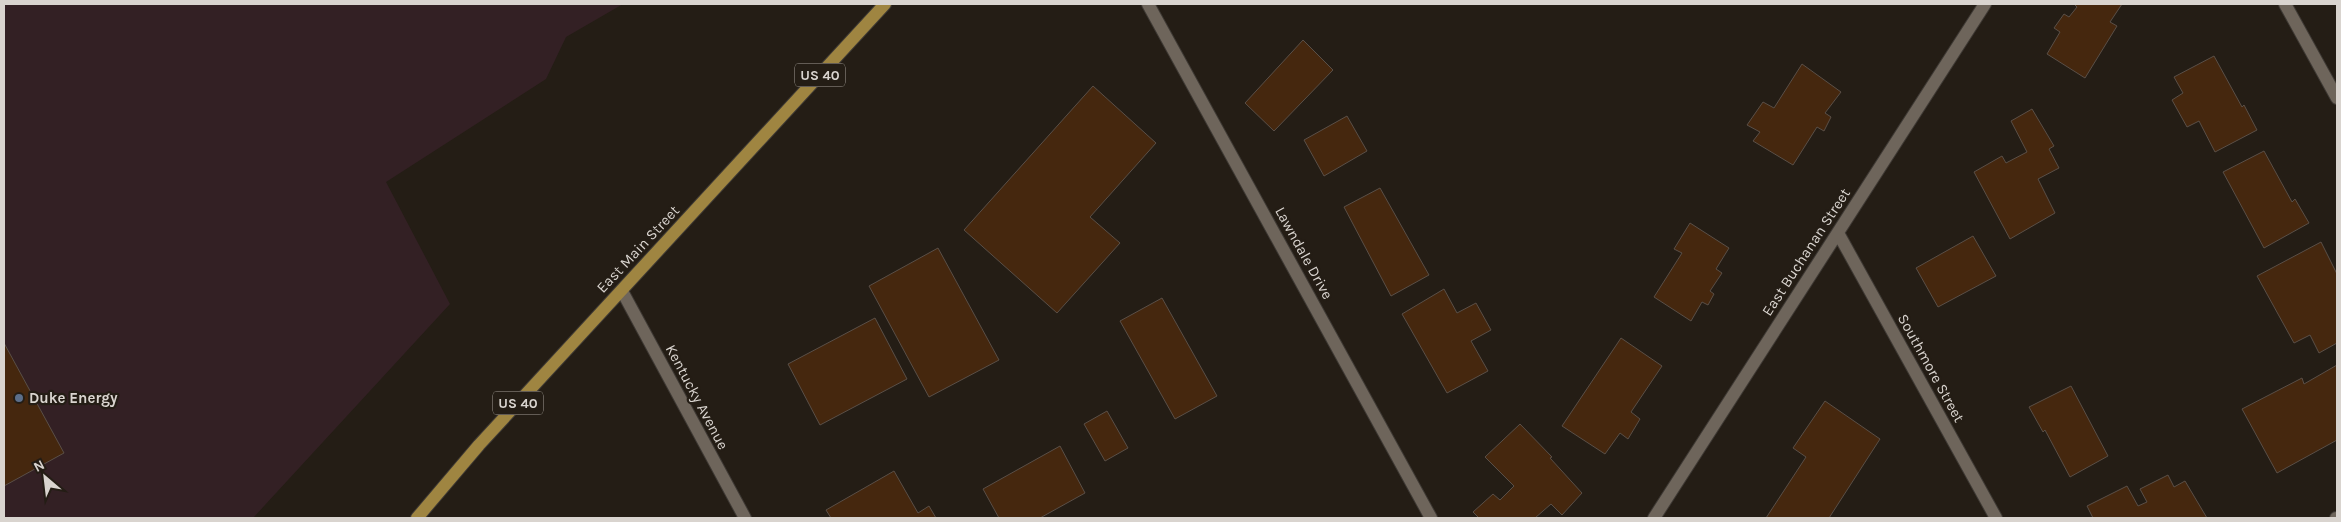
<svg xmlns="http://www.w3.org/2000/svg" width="2341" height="522" viewBox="0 0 2341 522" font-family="Karla,sans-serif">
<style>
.industrial{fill:#332024}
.building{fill:#45270e;stroke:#5a4f47}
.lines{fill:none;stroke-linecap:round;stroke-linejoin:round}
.minor-casing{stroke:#3e3934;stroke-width:14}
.primary-casing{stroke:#3e3934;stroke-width:14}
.minor{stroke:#6e655b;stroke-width:12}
.primary{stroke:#9f8541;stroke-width:12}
.service-dot{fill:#5c6f8a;stroke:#241d15;stroke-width:2}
.labels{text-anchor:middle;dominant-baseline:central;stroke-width:4.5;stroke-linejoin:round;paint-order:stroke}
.shield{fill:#241d15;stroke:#a39d97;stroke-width:1}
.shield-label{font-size:14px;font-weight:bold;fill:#d9d4cf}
.street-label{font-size:15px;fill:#d9d4cf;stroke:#241d15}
.poi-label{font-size:15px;font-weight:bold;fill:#d9d4cf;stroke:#241d15;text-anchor:start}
</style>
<rect width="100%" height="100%" fill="#241d15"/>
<!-- industrial -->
<path class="industrial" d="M4,4H623L566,37L546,79L386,182L450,304L253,518H4Z"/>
<!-- building -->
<path class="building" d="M2074,4H2122L2110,22L2117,26L2085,78L2047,54L2060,32L2054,28L2064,14L2069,17L2077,7Z
M1303,40L1333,70L1274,131L1245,103Z
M2214,56L2242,107L2244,105L2257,130L2215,152L2199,121L2187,127L2172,100L2183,93L2174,77Z
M1802,64L1841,92L1825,113L1831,117L1824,131L1817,127L1793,165L1753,141L1760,132L1747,125L1763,102L1774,108Z
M1093,86L1156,143L1090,217L1120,243L1057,313L964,230Z
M2032,109L2054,146L2049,149L2059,168L2038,179L2055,213L2010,239L1974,172L2002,156L2006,163L2027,152L2011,121Z
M1347,116L1367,151L1324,176L1304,140Z
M2264,151L2292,202L2295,199L2309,223L2264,248L2223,172Z
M1380,188L1429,275L1391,296L1344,207Z
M1690,223L1729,248L1716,269L1722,273L1710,291L1714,294L1708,305L1702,302L1691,321L1654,297L1682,253L1674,249Z
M1973,236L1996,276L1938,307L1916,268Z
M2321,242L2337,274V343L2319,353L2310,335L2294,343L2257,276Z
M938,248L999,360L929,397L869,286Z
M1444,289L1457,313L1476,303L1491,330L1471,341L1488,371L1447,393L1402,314Z
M1162,298L1217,396L1175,419L1120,321Z
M875,318L907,379L820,425L788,364Z
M1621,338L1662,366L1631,412L1640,419L1628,439L1620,433L1605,454L1562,426Z
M4,343L64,453L4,486Z
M2337,365V440L2277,473L2242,409L2302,378L2304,384Z
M2071,386L2108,456L2070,477L2045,430L2043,432L2029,407Z
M1825,401L1880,439L1829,518H1766L1806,457L1793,448Z
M1107,411L1128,448L1105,461L1084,424Z
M1520,424L1552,457L1550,458L1582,493L1562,515L1551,504L1535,518H1479L1473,512L1493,494L1500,500L1514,486L1485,457Z
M1060,446L1085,493L1040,518H999L983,489Z
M894,471L918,513L929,506L936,518H831L826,510Z
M2168,475L2174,487L2185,481L2207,518H2093L2087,506L2127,486L2138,506L2147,502L2140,489Z"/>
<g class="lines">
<!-- minor casing -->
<g class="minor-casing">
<path id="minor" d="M1148,4L1431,518
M2285,4L2337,98
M1838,233L1996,518
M622,291L745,518
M1654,518L1985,4
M2336,518H2337"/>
</g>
<!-- primary casing -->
<g class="primary-casing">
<path id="primary" d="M417,518L479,445L885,4"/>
</g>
<!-- minor -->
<use href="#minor" class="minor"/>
<!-- primary -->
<use href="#primary" class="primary"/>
</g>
<!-- markers -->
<circle class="service-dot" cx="19" cy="398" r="5"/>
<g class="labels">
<!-- shield labels -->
<g class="shield">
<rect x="795" y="63.5" width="50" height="23" rx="4"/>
<rect x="493" y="391.5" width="50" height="23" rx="4"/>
</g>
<g class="shield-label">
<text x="820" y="75">US 40</text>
<text x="518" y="403">US 40</text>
</g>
<!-- street labels -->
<g class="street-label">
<text transform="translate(638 249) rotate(-47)">East Main Street</text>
<text transform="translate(1806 252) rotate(-57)">East Buchanan Street</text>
<text transform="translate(1304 253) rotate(61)">Lawndale Drive</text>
<text transform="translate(1931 368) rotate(61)">Southmore Street</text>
<text transform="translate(697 397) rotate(62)">Kentucky Avenue</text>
</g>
<!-- poi labels -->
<g class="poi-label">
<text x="29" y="398">Duke Energy</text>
</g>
</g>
<!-- border -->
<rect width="2341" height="522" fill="none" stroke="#d9d4cf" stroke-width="10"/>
<!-- north arrow -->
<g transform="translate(45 477) rotate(332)" stroke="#241d15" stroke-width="4" paint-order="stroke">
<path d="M0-4L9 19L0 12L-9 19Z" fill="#d9d4cf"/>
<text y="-8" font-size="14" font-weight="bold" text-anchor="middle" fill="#d9d4cf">N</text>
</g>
</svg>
